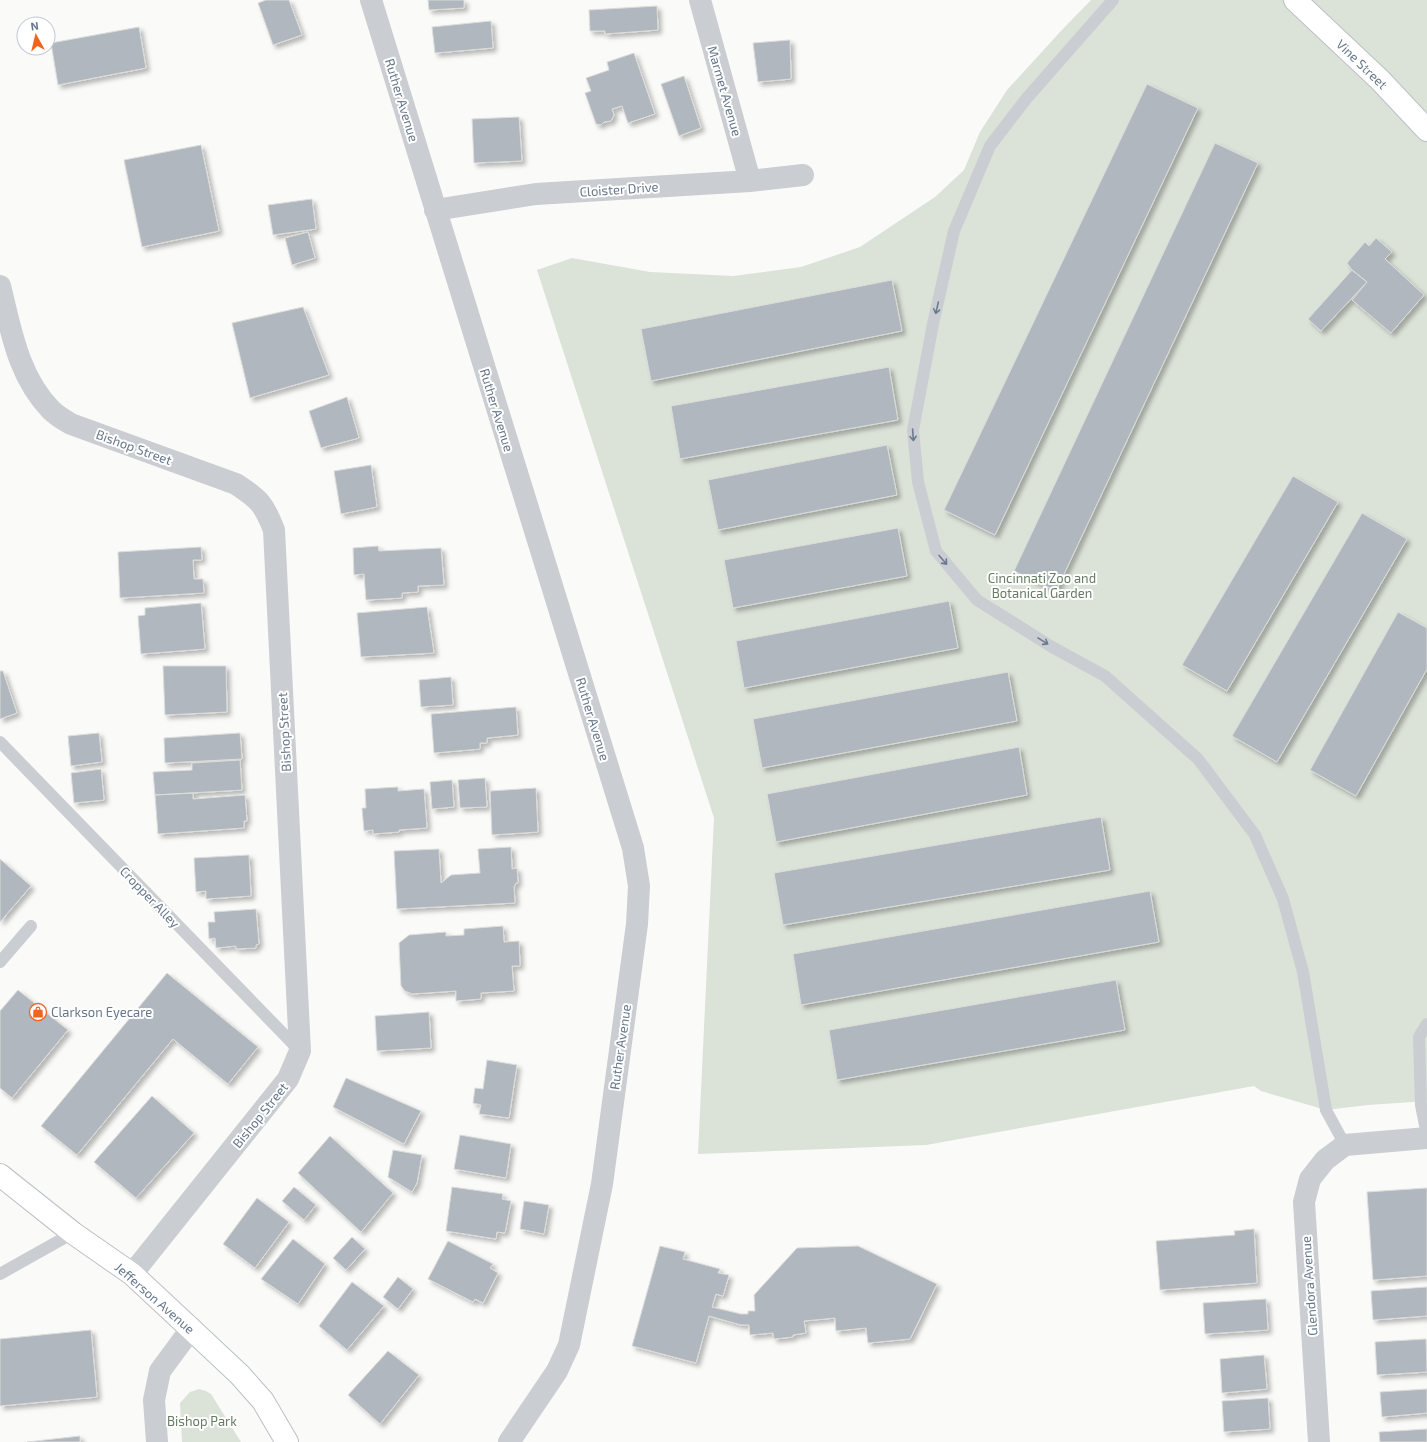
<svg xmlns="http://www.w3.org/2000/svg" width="1427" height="1442" viewBox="0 0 1427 1442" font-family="'Exo 2',sans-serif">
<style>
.green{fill:#dbe2d8}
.building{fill:#b0b7bf;stroke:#dcdcda;filter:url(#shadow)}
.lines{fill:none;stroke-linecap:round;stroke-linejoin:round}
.secondary-casing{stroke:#bcc0c6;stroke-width:24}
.lane{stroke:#cacdd1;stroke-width:12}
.street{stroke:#cacdd1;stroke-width:22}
.secondary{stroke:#fff;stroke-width:22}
.oneway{stroke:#6b7b8e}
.labels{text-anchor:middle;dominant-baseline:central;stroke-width:4;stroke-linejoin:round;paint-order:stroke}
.street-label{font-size:13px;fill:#66778b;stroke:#fff}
.park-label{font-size:13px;fill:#657c62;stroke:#fff}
.poi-label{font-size:13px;fill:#66778b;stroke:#fff;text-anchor:start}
</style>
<defs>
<filter id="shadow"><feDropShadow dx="3.5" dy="3.5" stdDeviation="2" flood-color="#0004"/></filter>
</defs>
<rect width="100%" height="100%" fill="#fafaf8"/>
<!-- green -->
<path class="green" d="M1091,0H1427V1101L1368,1105L1326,1110L1261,1091L1254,1086L926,1145L698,1154L714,818L537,270L572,258L650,272L733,276L801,267L860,247L935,197L964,170L980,132L1007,90L1060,32Z
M199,1389L206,1391L211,1394L241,1442H182L180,1403L190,1392Z"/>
<!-- building -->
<path class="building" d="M266,0H289L302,35L273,45L258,3Z
M428,0H464V8L429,10Z
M657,6L658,30L605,34V31H590L589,10Z
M491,21L493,48L435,53L432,27Z
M139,27L146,68L58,85L51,43Z
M790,40L791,79L758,82L753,43Z
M634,53L655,114L628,123L622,106L612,109L614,115L611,121L604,122L601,125L596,124L585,93L591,91L586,78L609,70L607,62Z
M684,76L701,128L679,136L661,84Z
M1147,84L1198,108L995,535L944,510Z
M519,117L522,161L474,163L472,119Z
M1215,143L1258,163L1056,591L1014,571Z
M201,145L219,231L142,247L124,160Z
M312,199L316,229L273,235L268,205Z
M308,232L315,258L292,265L285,238Z
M1376,238L1392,252L1385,259L1424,295L1391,333L1352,300L1367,282L1352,270L1347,263L1365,242L1369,246Z
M1352,270L1367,282L1321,331L1308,319Z
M892,280L902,331L651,381L641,329Z
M303,307L329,375L250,398L232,323Z
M889,367L898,420L680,459L671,406Z
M347,397L359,438L321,448L309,411Z
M887,445L897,495L718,530L708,480Z
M371,465L377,507L341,514L334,471Z
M1293,476L1338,502L1227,691L1182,665Z
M1362,513L1407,539L1277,762L1232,736Z
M898,528L907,576L733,608L724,560Z
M378,546L379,551L441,548L444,585L418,586V592L402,593V598L366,600L364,574L354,575L353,548Z
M201,547L202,560H193L194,579H203L204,593L120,598L118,552Z
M949,601L958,648L744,688L736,641Z
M201,603L205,649L141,654L138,616L145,615V608Z
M427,607L434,653L361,657L357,613Z
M1398,612L1427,628V669L1356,796L1310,770Z
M163,666H226L227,712L165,715Z
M0,671H3L17,713L0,719Z
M1008,672L1017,721L762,768L753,719Z
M451,677L453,705L421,707L419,680Z
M516,707L518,735L487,738V743H480V749L434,753L431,714Z
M99,733L102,762L71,766L68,736Z
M240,733L242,759L165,763L164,738Z
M1019,747L1027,795L776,842L767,794Z
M240,760L242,790L155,795L153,772L192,770V763Z
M101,769L104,800L74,803L71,773Z
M485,778L487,807L460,808L458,780Z
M452,780L454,807L432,809L430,782Z
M398,787V791L424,789L427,828L399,830V832L373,834V830L364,831L362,808H366L365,789Z
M536,788L538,832L492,835L490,791Z
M193,793V799L245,795L247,821H244V828L158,834L155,795Z
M1101,817L1110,870L783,925L774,873Z
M511,847L512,869L517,868L518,883H516L514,887L515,903L397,909L394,851L439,849L441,883L451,875L480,873L478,849Z
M249,855L251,896L206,899V891L196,892L194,858Z
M0,859L31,886L0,922Z
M1150,891L1159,942L801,1005L793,954Z
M256,909L259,944L256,945V948L236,949V946L216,948L215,938L209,939L208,922H215L214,912Z
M503,926L504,942L519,941L520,966H512L514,991L481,993V999L456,1001V991L412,994L405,991L401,986L399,943L409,935L446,932V936L464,935V929Z
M167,973L258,1047L228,1084L173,1039L77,1155L41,1126Z
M1116,980L1125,1030L837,1080L829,1030Z
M18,990L68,1030L12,1098L0,1088V1011Z
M429,1012L431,1048L377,1051L375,1016Z
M487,1060L517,1065L509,1118L479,1114L481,1105L473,1103L475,1088L483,1089Z
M346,1078L421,1111L404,1144L333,1107Z
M152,1096L194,1133L136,1198L94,1162Z
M460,1135L511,1144L506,1178L454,1169Z
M330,1136L393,1193L361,1232L298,1173Z
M393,1150L422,1155L417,1183L412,1192L388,1177Z
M294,1187L316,1205L304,1220L282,1201Z
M452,1187L503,1194L502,1199L511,1201L505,1233L497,1232L496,1239L446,1231Z
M1427,1188V1276L1373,1280L1367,1192Z
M257,1198L289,1222L255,1268L223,1244Z
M524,1201L549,1205L544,1234L520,1229Z
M1254,1229L1257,1283L1160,1290L1156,1241L1235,1235L1234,1231Z
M352,1237L365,1249L346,1270L333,1258Z
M293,1239L325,1264L298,1304L261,1279Z
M448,1241L493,1264L490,1268L498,1273L483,1303L475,1299L473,1302L428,1279Z
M660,1246L685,1252L683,1259L720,1269L718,1273L729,1275L723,1296L716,1294L712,1307L741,1314H748V1311H755L754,1295L797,1248L858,1246L937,1284L910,1339L868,1343L866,1328L836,1331L835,1318L804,1321L806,1333L793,1335V1337L774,1339L773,1333L750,1335L749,1325H741L709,1316L696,1363L632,1346Z
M398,1277L413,1289L398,1309L383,1297Z
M352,1282L384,1306L347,1350L319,1326Z
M1427,1287V1316L1373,1320L1371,1291Z
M1266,1299L1268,1330L1205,1334L1203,1303Z
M91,1330L97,1397L0,1406V1339Z
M1426,1339L1427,1372L1377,1375L1375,1342Z
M388,1351L419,1375L380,1424L348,1395Z
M1264,1355L1267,1389L1222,1393L1220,1359Z
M1427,1389V1413L1382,1417L1380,1392Z
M1268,1398L1270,1429L1224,1432L1222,1401Z
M1427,1429V1442H1380L1379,1432Z
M80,1436V1442H27Z"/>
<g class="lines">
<!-- secondary casing -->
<g class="secondary-casing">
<path id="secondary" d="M1295,0L1380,80L1427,130
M0,1175L73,1233L132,1274L191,1329L240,1375L263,1401L287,1442"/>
</g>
<!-- lane -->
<path class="lane" d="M1113,0L1026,99L990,146L954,231L933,324L913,430L918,482L936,551L977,600L1052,647L1105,676L1198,759L1255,835L1283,899L1303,972L1326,1110L1345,1145
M0,742L299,1050
M0,962L31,926
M1427,1024L1419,1037L1421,1105L1427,1135
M0,1274L73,1233"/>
<!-- street -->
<path class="street" d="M371,0L633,848L639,886L637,924L602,1184L569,1345L557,1371L509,1442
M700,0L750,181
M435,210L536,194L750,181L803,175
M0,286C11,330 18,376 51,410C56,415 64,420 71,424L236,484C259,499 264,504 274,530L300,1051L288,1079L132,1274
M157,1442L154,1400L160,1371L191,1329
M1319,1442L1304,1202L1310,1179L1325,1160L1345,1145L1427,1138"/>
<!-- secondary -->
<use href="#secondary" class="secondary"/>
</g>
<!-- one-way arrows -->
<defs><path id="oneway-shaft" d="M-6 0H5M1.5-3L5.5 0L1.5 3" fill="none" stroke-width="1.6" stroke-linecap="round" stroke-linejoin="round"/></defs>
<g class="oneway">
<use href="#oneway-shaft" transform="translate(937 308) rotate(103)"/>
<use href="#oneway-shaft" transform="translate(913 435) rotate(86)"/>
<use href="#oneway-shaft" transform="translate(943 560) rotate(49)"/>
<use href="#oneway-shaft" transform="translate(1043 641) rotate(32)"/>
</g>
<!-- icons -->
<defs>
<g id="shop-ring" transform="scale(0.9)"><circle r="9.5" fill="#fff" stroke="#f4631e" stroke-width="1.5"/><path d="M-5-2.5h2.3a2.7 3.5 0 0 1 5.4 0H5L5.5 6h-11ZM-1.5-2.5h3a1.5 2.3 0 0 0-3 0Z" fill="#f4631e"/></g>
</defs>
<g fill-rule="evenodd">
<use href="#shop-ring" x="38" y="1012"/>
</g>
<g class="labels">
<!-- street labels -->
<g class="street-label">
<text transform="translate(1362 64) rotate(44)">Vine Street</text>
<text transform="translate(725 91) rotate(74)">Marmet Avenue</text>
<text transform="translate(402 100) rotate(73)">Ruther Avenue</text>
<text transform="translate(619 189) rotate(-4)">Cloister Drive</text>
<text transform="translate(497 410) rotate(73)">Ruther Avenue</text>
<text transform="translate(134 447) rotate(20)">Bishop Street</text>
<text transform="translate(593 719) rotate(73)">Ruther Avenue</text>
<text transform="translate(284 732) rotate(-93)">Bishop Street</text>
<text transform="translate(150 897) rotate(46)">Cropper Alley</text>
<text transform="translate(620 1047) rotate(-82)">Ruther Avenue</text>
<text transform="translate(260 1115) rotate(-51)">Bishop Street</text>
<text transform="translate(1309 1286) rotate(-94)">Glendora Avenue</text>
<text transform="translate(155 1298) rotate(41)">Jefferson Avenue</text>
</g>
<!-- park labels -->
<g class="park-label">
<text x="1042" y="578">Cincinnati Zoo and<tspan x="1042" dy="15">Botanical Garden</tspan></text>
<text x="202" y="1421">Bishop Park</text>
</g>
<!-- poi labels -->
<g class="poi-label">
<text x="51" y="1012">Clarkson Eyecare</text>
</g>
</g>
<!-- north arrow -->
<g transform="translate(36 36) rotate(352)"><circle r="19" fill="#ffffff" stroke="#c2c9d1"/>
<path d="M0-3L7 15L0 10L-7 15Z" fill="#f4631e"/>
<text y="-6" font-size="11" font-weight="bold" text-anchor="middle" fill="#66778b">N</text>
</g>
</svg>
